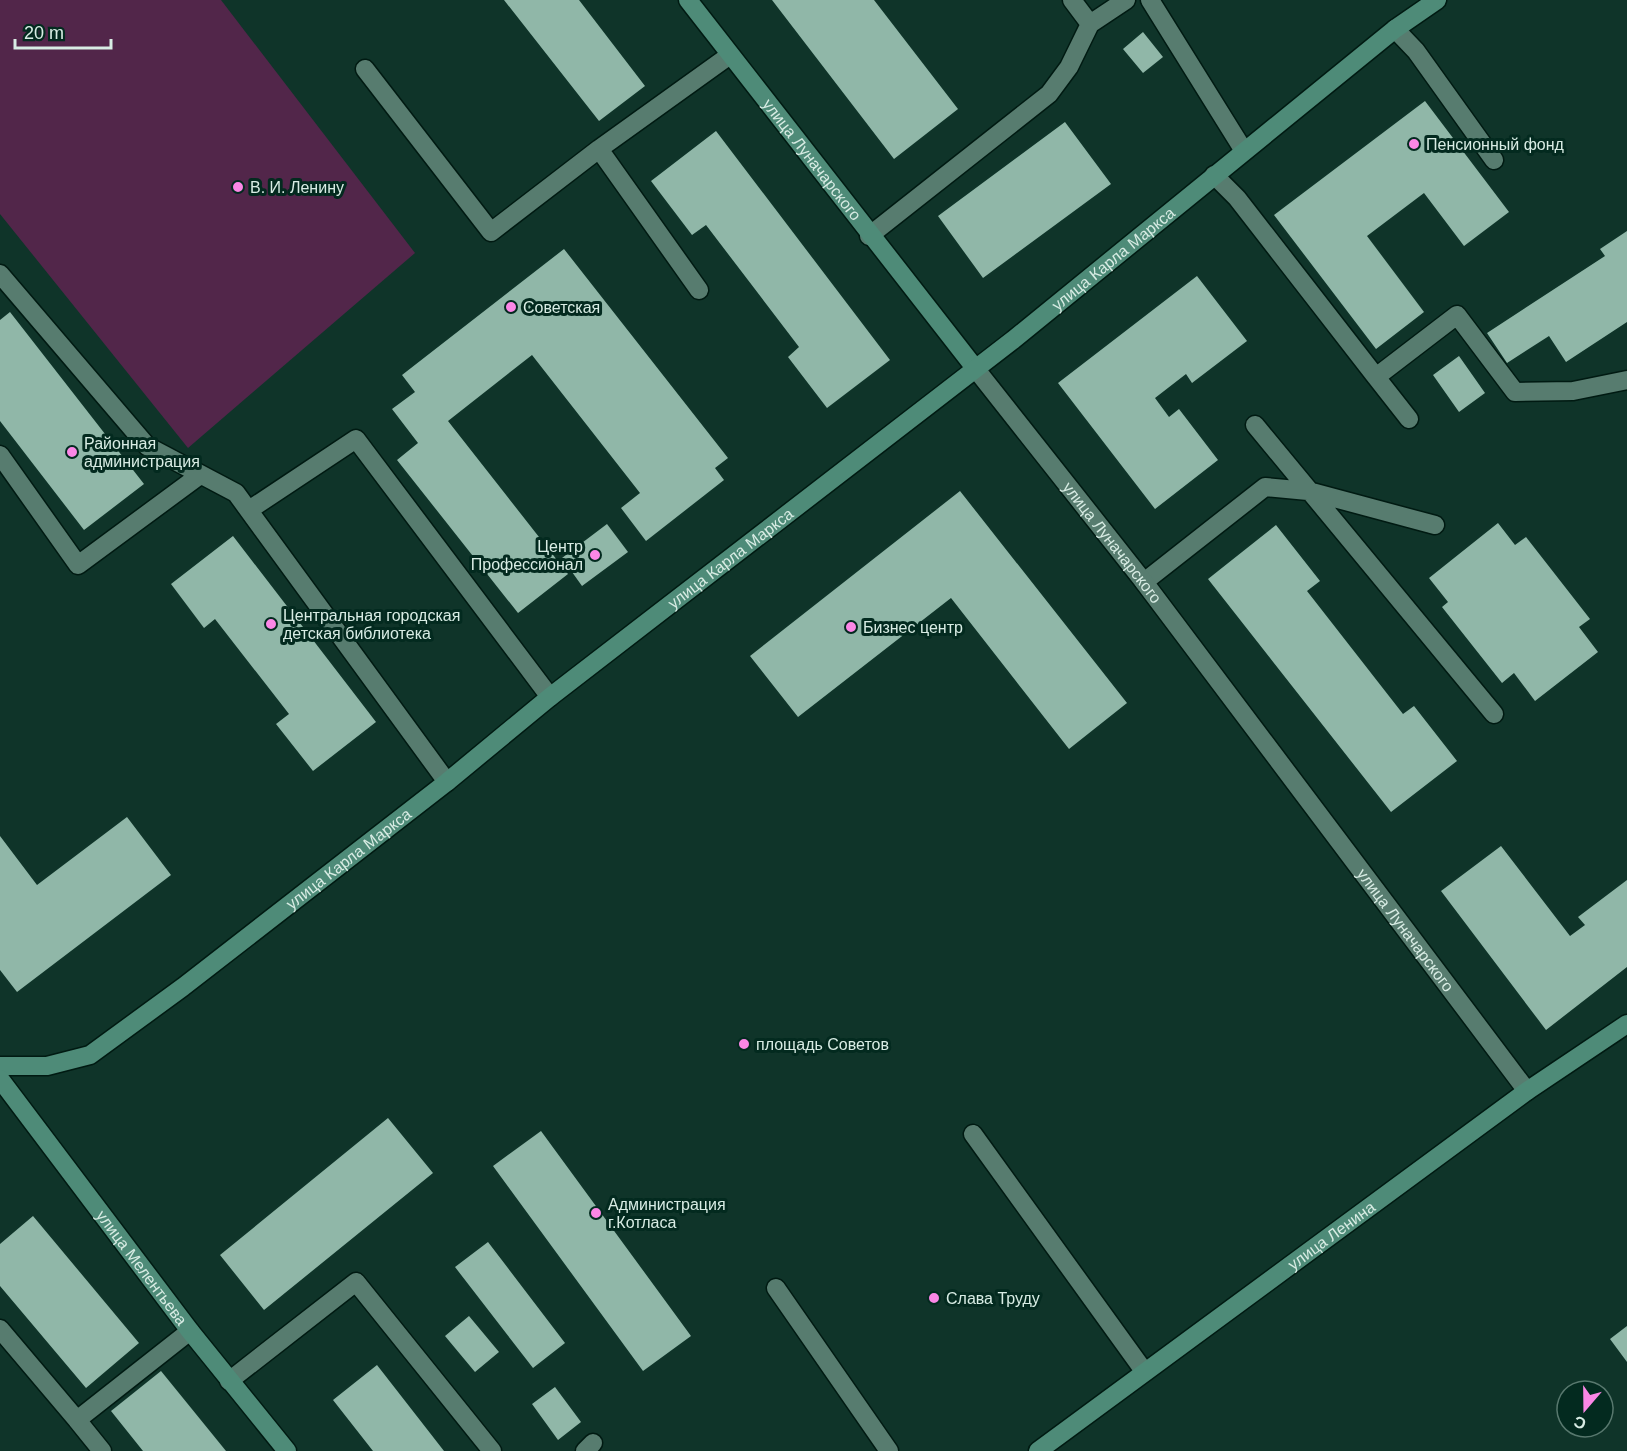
<svg xmlns="http://www.w3.org/2000/svg" width="1627" height="1451" viewBox="0 0 1627 1451" font-family="Arial,sans-serif">
<style>
.green{fill:#52264a}
.building{fill:#90b7a8}
.lines{fill:none;stroke-linecap:round;stroke-linejoin:round}
.lane-casing{stroke:#001a12;stroke-width:21}
.street-casing{stroke:#001a12;stroke-width:21}
.secondary-casing{stroke:#001a12;stroke-width:21}
.lane{stroke:#577c6f;stroke-width:18}
.street{stroke:#577c6f;stroke-width:18}
.secondary{stroke:#4e8b78;stroke-width:18}
.poi-dot{fill:#fb87e6;stroke:#032a1f;stroke-width:2}
.labels{text-anchor:middle;dominant-baseline:central;stroke-width:6;stroke-linejoin:round;paint-order:stroke}
.poi-label{font-size:16px;fill:#d8ece4;stroke:#032a1f;text-anchor:start}
.street-label{font-size:16px;fill:#d8ece4;stroke:#032a1f}
</style>
<rect width="100%" height="100%" fill="#0f3429"/>
<!-- green -->
<path class="green" d="M0,0H221L415,253L188,448L0,214Z"/>
<!-- building -->
<path class="building" d="M504,0H579L645,86L599,121Z
M772,0H874L958,109L894,159Z
M1143,32L1163,57L1143,73L1123,49Z
M1425,101L1509,212L1464,246L1424,193L1367,236L1424,312L1376,349L1274,215Z
M1065,122L1111,184L983,278L938,216Z
M716,131L890,360L827,408L788,357L799,347L706,225L692,235L651,181Z
M1627,231V322L1566,362L1549,336L1507,363L1487,333L1605,256L1600,249Z
M564,249L728,458L715,468L724,480L646,541L621,508L640,493L532,355L448,421L568,574L518,613L397,460L418,443L392,409L415,392L402,375Z
M1197,276L1247,341L1192,383L1186,374L1155,398L1169,417L1179,409L1218,460L1155,509L1058,383Z
M10,312L144,484L84,530L0,421V320Z
M1459,356L1485,393L1459,412L1433,375Z
M960,491L1127,703L1069,749L951,598L798,717L750,656Z
M1498,523L1515,545L1526,537L1590,619L1579,627L1598,652L1535,701L1514,673L1502,683L1442,607L1448,602L1429,578Z
M607,524L628,552L582,586L562,558Z
M1276,525L1320,581L1307,591L1403,714L1414,706L1457,761L1391,812L1208,579Z
M233,536L376,722L313,771L276,724L289,714L215,619L204,628L171,584Z
M127,817L171,875L17,992L0,970V836L37,885Z
M1501,846L1570,936L1585,925L1578,917L1627,880V967L1546,1030L1441,891Z
M388,1118L433,1173L264,1310L220,1255Z
M541,1131L691,1336L643,1371L493,1166Z
M33,1216L139,1343L86,1388L0,1286V1244Z
M488,1242L565,1343L533,1368L455,1267Z
M469,1316L499,1352L475,1372L445,1336Z
M1627,1326V1362L1610,1339Z
M377,1365L444,1451H373L333,1400Z
M161,1371L226,1451H143L111,1411Z
M555,1387L581,1422L558,1440L532,1404Z"/>
<g class="lines">
<!-- lane casing -->
<g class="lane-casing">
<path id="lane" d="M1150,0L1244,151
M1090,24L1126,0
M1395,29L1416,51L1494,160
M365,69L491,232L599,149
M1214,175L1237,198L1376,377L1457,315L1515,392L1573,391L1627,380
M869,236L1049,94L1069,67L1090,24L1072,0
M0,274L147,446L236,493L447,782
M699,290L599,149L730,55
M1376,377L1409,419
M1255,425L1494,714
M0,455L78,565L200,475
M249,510L356,439L550,697
M1144,582L1265,487L1308,491L1435,525
M973,1134L1144,1371
M776,1288L889,1451
M0,1329L77,1420
M229,1381L356,1282L492,1451
M102,1451L77,1420L190,1331
M585,1451L593,1443"/>
</g>
<!-- street casing -->
<g class="street-casing">
<g id="street">
<path id="s1" d="M975,368L1144,582L1527,1091"/>
</g>
</g>
<!-- secondary casing -->
<g class="secondary-casing">
<g id="secondary">
<path id="s2" d="M688,0L975,368"/>
<path id="s3" d="M0,1066H47L90,1055L183,987L447,782L550,697L1013,340L1395,29L1437,0"/>
<path id="s4" d="M0,1079L190,1331L287,1451"/>
<path id="s5" d="M1038,1451L1527,1091L1627,1024"/>
</g>
</g>
<!-- lane -->
<use href="#lane" class="lane"/>
<!-- street -->
<use href="#street" class="street"/>
<!-- secondary -->
<use href="#secondary" class="secondary"/>
</g>
<!-- markers -->
<g class="poi-dot">
<circle cx="1414" cy="144" r="6"/>
<circle cx="238" cy="187" r="6"/>
<circle cx="511" cy="307" r="6"/>
<circle cx="72" cy="452" r="6"/>
<circle cx="595" cy="555" r="6"/>
<circle cx="271" cy="624" r="6"/>
<circle cx="851" cy="627" r="6"/>
<circle cx="744" cy="1044" r="6"/>
<circle cx="596" cy="1213" r="6"/>
<circle cx="934" cy="1298" r="6"/>
</g>
<g class="labels">
<!-- poi labels -->
<g class="poi-label">
<text x="1426" y="144">Пенсионный фонд</text>
<text x="250" y="187">В. И. Ленину</text>
<text x="523" y="307">Советская</text>
<text x="84" y="443">Районная<tspan x="84" dy="18">администрация</tspan></text>
<text x="583" y="546" text-anchor="end">Центр<tspan x="583" dy="18">Профессионал</tspan></text>
<text x="283" y="615">Центральная городская<tspan x="283" dy="18">детская библиотека</tspan></text>
<text x="863" y="627">Бизнес центр</text>
<text x="756" y="1044">площадь Советов</text>
<text x="608" y="1204">Администрация<tspan x="608" dy="18">г.Котласа</tspan></text>
<text x="946" y="1298">Слава Труду</text>
</g>
<!-- street labels -->
<g class="street-label">
<text stroke="none"><textPath href="#s2" startOffset="202">улица Луначарского</textPath></text>
<text stroke="none"><textPath href="#s3" startOffset="1388">улица Карла Маркса</textPath></text>
<text stroke="none"><textPath href="#s1" startOffset="222">улица Луначарского</textPath></text>
<text stroke="none"><textPath href="#s3" startOffset="902">улица Карла Маркса</textPath></text>
<text stroke="none"><textPath href="#s3" startOffset="416">улица Карла Маркса</textPath></text>
<text stroke="none"><textPath href="#s1" startOffset="708">улица Луначарского</textPath></text>
<text stroke="none"><textPath href="#s5" startOffset="364">улица Ленина</textPath></text>
<text stroke="none"><textPath href="#s4" startOffset="236">улица Мелентьева</textPath></text>
</g>
</g>
<!-- north arrow -->
<g transform="translate(1585 1409) rotate(200)"><circle r="28" fill="#032a1f" stroke="#58786e" stroke-width="1.5"/>
<path d="M0-4.5L10 22L0 15L-10 22Z" fill="#fb87e6"/>
<text y="-9" font-size="16" font-weight="bold" text-anchor="middle" fill="#d8ece4">С</text>
</g>
<!-- scale -->
<path d="M15 39v9h96v-9" fill="none" stroke="#d8ece4" stroke-width="3"/>
<text x="24" y="39" font-size="18" fill="#d8ece4" stroke="#032a1f" stroke-width="4.5" paint-order="stroke">20 m</text>
</svg>
